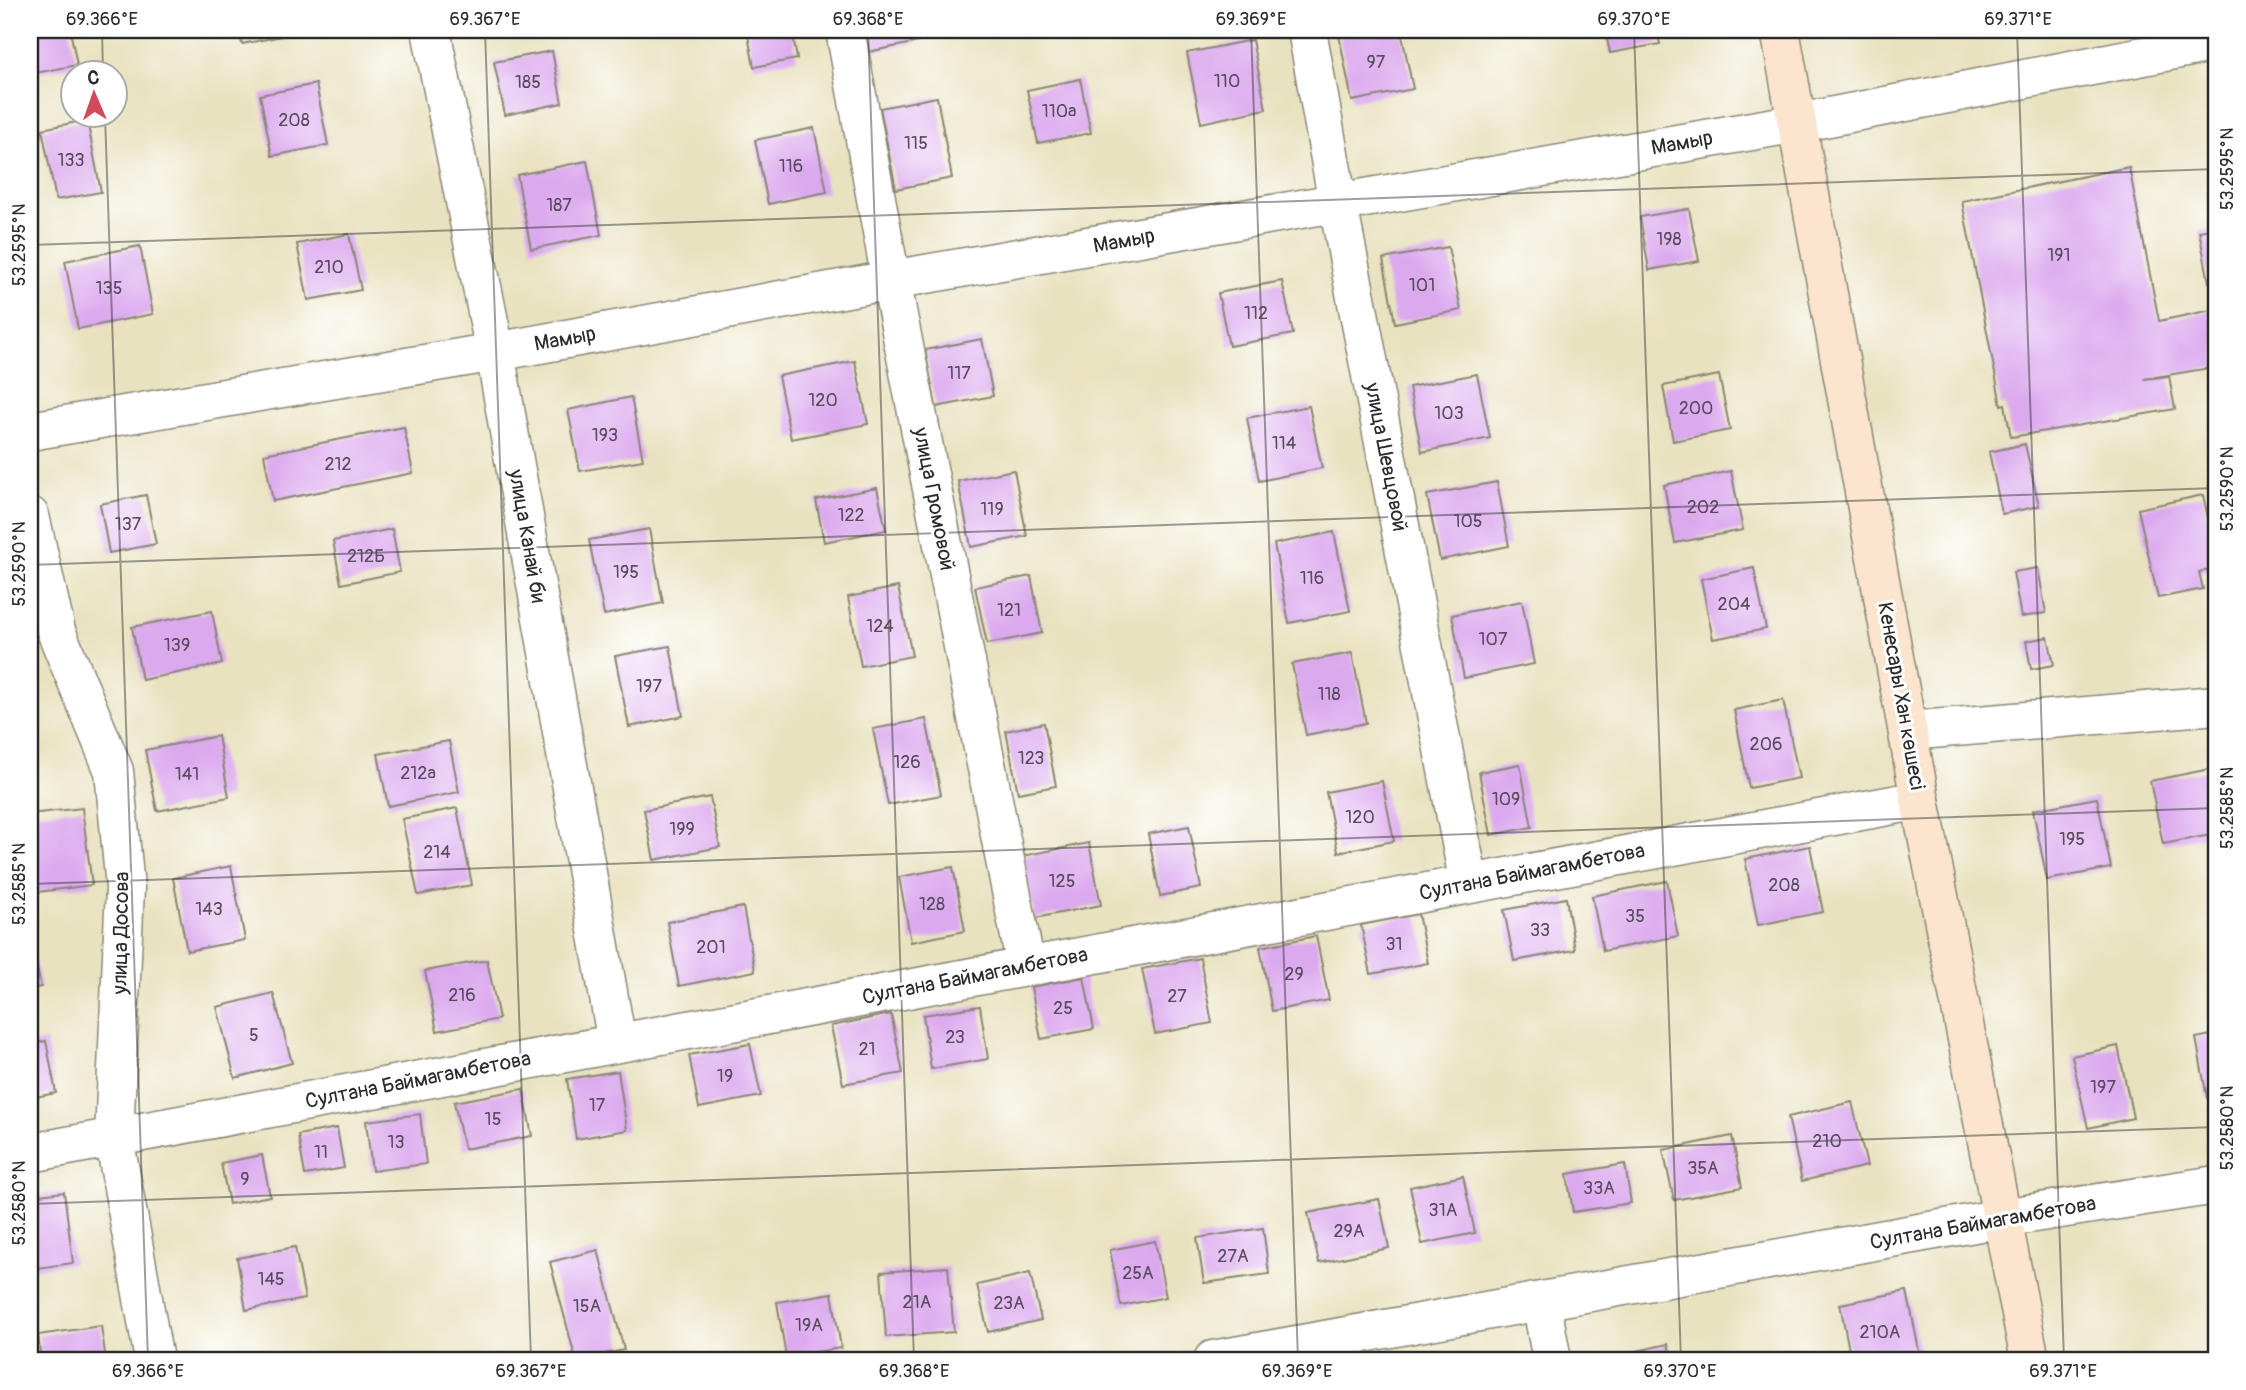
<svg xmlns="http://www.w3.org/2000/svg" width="2246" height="1390" viewBox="0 0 2246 1390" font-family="Pangolin,sans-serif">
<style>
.building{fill:#dba9ee}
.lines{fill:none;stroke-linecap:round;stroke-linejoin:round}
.minor-casing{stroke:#8a8676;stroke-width:41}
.secondary-casing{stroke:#8a8676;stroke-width:41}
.minor{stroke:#fff;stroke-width:38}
.secondary{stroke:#fbe5cf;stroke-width:38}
.ticks{fill:none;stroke:#2b2b2b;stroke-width:2;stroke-opacity:0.45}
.labels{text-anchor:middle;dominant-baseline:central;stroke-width:6;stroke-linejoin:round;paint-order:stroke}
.number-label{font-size:18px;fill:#574a5c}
.street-label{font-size:21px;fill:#2b2b2b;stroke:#fff}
.neatline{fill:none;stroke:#2b2b2b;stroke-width:2.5}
.ticks-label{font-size:18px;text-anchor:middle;fill:#2b2b2b}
</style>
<rect width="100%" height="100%" fill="#fff"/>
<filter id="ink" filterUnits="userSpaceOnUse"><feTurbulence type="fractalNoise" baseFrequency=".0143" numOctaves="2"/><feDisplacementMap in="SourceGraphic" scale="14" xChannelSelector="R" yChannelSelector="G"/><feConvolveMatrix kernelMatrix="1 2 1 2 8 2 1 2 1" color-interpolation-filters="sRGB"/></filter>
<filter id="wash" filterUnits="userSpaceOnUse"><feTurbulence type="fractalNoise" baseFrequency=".00686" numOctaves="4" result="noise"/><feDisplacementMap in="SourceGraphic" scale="28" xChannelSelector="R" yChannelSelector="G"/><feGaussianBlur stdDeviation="1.57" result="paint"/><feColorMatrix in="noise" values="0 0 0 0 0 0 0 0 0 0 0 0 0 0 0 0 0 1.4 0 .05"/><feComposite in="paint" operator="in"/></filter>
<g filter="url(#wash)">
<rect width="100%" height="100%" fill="#e9e2c0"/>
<g id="blocks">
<!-- building -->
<path class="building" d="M30,30H70L77,65L30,74Z
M239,30H307V31L242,44Z
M747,30H792L797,59L754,67Z
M863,30H916L918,42L868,52Z
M1368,30H1401L1413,89L1352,101L1339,35Z
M1605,30H1657L1660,44L1610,53Z
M1252,40L1266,109L1201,123L1187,53Z
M552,51L562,103L505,115L494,62Z
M1080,79L1091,133L1038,143L1027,90Z
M316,84L328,145L272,156L260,95Z
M937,97L952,178L896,189L880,108Z
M87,120L101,192L56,200L42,129Z
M814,128L827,192L768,204L755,140Z
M587,161L601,235L531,249L517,175Z
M2129,167L2159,321L2216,309V367L2144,379L2169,376L2175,409L2011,437L2005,404L2001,405L1962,201Z
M1689,209L1699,261L1649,270L1640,217Z
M2216,228V281L2209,282L2199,231Z
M349,234L361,290L308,300L297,244Z
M140,246L153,314L78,329L65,261Z
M1448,247L1461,310L1395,323L1383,259Z
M1282,281L1293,334L1229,346L1218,293Z
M982,339L993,396L936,407L925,350Z
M855,361L868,424L791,439L778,376Z
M1477,374L1490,438L1422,452L1409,387Z
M1719,375L1730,430L1673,441L1663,386Z
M631,397L643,460L580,471L568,410Z
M1309,406L1322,468L1259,481L1247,418Z
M404,427L413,473L273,501L264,454Z
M2025,444L2039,506L2002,514L1989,452Z
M1014,470L1027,536L971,547L958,481Z
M1731,471L1743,530L1675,543L1664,485Z
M1497,482L1509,546L1440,560L1427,495Z
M877,488L886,530L824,542L816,500Z
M146,495L156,544L109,553L100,504Z
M2203,495L2216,556V569L2199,572L2203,589L2158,598L2138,509Z
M392,529L400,572L341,584L333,541Z
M649,529L663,603L604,615L589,540Z
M1334,532L1350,611L1289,623L1274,544Z
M1754,568L1766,629L1713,639L1701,579Z
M2038,568L2046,613L2021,617L2013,572Z
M1031,576L1042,633L987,644L975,587Z
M898,587L912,656L861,666L848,597Z
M1522,601L1534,664L1464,678L1452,615Z
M212,611L222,664L142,680L132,627Z
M2048,637L2054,665L2031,669L2026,641Z
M670,646L683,716L629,727L615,656Z
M1352,653L1366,723L1306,735L1292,664Z
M1783,700L1799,778L1749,788L1734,710Z
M926,719L941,795L888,805L873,729Z
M1044,723L1056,786L1018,793L1006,731Z
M218,736L229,797L157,811L145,750Z
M449,741L459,792L388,806L378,754Z
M1520,764L1532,827L1491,835L1479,772Z
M2215,768L2216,834L2163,844L2150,781Z
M1382,781L1394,841L1338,852L1326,792Z
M710,797L720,847L654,860L644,810Z
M2097,798L2111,868L2047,880L2033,810Z
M82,808L92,885L30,893V814Z
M457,808L472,885L418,895L402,819Z
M1189,826L1201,888L1160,896L1148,834Z
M1089,843L1101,905L1035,918L1022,856Z
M1810,846L1823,912L1758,925L1745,859Z
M231,866L245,940L187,951L173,878Z
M953,867L965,931L911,942L899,877Z
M1667,881L1678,936L1603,951L1592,896Z
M1566,898L1575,950L1514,961L1504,910Z
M743,907L755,971L679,986L667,922Z
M1418,914L1428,963L1371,974L1361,925Z
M30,936L41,987L30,989Z
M1316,936L1329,1000L1272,1011L1260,947Z
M1200,958L1212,1023L1155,1034L1142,969Z
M487,960L499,1019L437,1031L425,971Z
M1084,977L1094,1029L1041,1039L1031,987Z
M273,993L292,1063L235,1078L217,1007Z
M980,1006L988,1059L931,1069L923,1015Z
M891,1014L903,1073L843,1084L831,1026Z
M2216,1034V1096L2207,1098L2196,1038Z
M46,1041L56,1093L30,1098V1044Z
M750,1044L761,1096L699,1108L689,1055Z
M2118,1046L2133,1118L2088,1128L2072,1056Z
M618,1071L627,1130L576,1139L567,1079Z
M523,1089L532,1136L464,1149L454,1102Z
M1852,1102L1867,1166L1802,1181L1788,1117Z
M420,1114L426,1164L372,1171L366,1121Z
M337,1128L344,1168L305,1175L298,1135Z
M1732,1136L1742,1187L1674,1200L1663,1150Z
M262,1155L270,1196L229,1204L221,1163Z
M1625,1164L1631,1203L1573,1212L1567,1174Z
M1463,1176L1475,1233L1422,1244L1410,1187Z
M64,1192L73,1263L30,1269V1196Z
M1379,1199L1389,1248L1319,1263L1308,1213Z
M1263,1228L1269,1274L1204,1283L1197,1238Z
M1155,1241L1166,1297L1121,1306L1110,1250Z
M295,1247L305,1299L246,1310L237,1258Z
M598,1250L624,1350L576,1360L550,1262Z
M948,1267L954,1332L886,1337L881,1272Z
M1030,1273L1041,1320L988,1332L977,1285Z
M1907,1291L1921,1360H1851L1840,1304Z
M832,1293L841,1348L786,1357L777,1302Z
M101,1326L106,1360H41L38,1335Z
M1668,1344L1672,1360H1601V1359Z"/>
</g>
</g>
<g filter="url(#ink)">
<use href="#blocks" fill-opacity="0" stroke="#8a8676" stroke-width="2"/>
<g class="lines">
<!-- minor casing -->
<g class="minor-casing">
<path id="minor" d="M431,30L495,352L617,1043
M845,30L891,280L1026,967
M1307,30L1338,204L1469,884
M30,431L495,352L891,280L1798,123L2216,42
M30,516L56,631L114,771L125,888L114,1137L154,1360
M1908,731L2216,705
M30,1153L1920,800
M1541,1301L1552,1360
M1213,1360L2002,1218L2216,1185"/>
</g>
<!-- secondary casing -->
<g class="secondary-casing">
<path id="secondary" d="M1780,30L1920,800L2030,1360"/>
</g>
<!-- minor -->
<use href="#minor" class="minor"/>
<!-- secondary -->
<use href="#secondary" class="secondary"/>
</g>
</g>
<!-- ticks -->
<path class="ticks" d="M102,30L103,74M485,30L531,1360M868,30L914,1360M1251,30L1298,1360M1634,30L1681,1360M2017,30L2064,1360M105,116L148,1360M30,245L2216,169M30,565L2216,488M30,884L2216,808M30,1204L2216,1127"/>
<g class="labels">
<!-- number labels -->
<g class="number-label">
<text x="1376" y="62">97</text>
<text x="1227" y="81">110</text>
<text x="528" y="82">185</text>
<text x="1059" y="111">110а</text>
<text x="294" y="120">208</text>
<text x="916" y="143">115</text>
<text x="71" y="160">133</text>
<text x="791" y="166">116</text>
<text x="559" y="205">187</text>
<text x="1669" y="239">198</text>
<text x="2059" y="255">191</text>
<text x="329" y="267">210</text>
<text x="1422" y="285">101</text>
<text x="109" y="288">135</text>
<text x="1256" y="313">112</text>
<text x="959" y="373">117</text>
<text x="823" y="400">120</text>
<text x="1696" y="408">200</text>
<text x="1449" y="413">103</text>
<text x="605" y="435">193</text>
<text x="1284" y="443">114</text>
<text x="338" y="464">212</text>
<text x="1703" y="507">202</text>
<text x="992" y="509">119</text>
<text x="851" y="515">122</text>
<text x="1468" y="521">105</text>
<text x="128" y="524">137</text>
<text x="366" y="556">212Б</text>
<text x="626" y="572">195</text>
<text x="1312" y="578">116</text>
<text x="1734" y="604">204</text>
<text x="1009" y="610">121</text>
<text x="880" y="626">124</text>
<text x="1493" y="639">107</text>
<text x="177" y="645">139</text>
<text x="649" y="686">197</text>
<text x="1329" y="694">118</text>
<text x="1766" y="744">206</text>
<text x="1031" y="758">123</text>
<text x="907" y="762">126</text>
<text x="418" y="773">212а</text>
<text x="187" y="774">141</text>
<text x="1506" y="799">109</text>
<text x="1360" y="817">120</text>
<text x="682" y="829">199</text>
<text x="2072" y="839">195</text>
<text x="437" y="852">214</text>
<text x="1062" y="881">125</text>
<text x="1784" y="885">208</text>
<text x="932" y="904">128</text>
<text x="209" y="909">143</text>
<text x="1635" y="916">35</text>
<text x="1540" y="930">33</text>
<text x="1394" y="944">31</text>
<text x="711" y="947">201</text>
<text x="1294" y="974">29</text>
<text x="462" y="995">216</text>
<text x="1177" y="996">27</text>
<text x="1063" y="1008">25</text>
<text x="254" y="1035">5</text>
<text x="955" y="1037">23</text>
<text x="867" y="1049">21</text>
<text x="725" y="1076">19</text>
<text x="2103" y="1087">197</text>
<text x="597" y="1105">17</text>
<text x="493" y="1119">15</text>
<text x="1827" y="1141">210</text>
<text x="396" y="1142">13</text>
<text x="321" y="1152">11</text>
<text x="1703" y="1168">35А</text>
<text x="245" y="1179">9</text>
<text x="1599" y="1188">33А</text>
<text x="1443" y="1210">31А</text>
<text x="1349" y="1231">29А</text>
<text x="1233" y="1256">27А</text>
<text x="1138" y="1273">25А</text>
<text x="271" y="1279">145</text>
<text x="917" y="1302">21А</text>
<text x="1009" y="1303">23А</text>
<text x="587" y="1306">15А</text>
<text x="809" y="1325">19А</text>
<text x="1880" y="1332">210А</text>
</g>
<!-- street labels -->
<g class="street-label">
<text transform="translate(1682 143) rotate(-10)">Мамыр</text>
<text transform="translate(1124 241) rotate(-10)">Мамыр</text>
<text transform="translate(565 339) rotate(-10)">Мамыр</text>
<text transform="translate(1386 457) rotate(79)">улица Шевцовой</text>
<text transform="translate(934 499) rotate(79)">улица Громовой</text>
<text transform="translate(527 536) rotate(80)">улица Канай би</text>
<text transform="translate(1901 696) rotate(80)">Кенесары Хан көшесі</text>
<text transform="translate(1532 872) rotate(-11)">Султана Баймагамбетова</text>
<text transform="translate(121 933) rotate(-89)">улица Досова</text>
<text transform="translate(975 976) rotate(-11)">Султана Баймагамбетова</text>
<text transform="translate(418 1080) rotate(-11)">Султана Баймагамбетова</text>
<text transform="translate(1983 1223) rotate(-10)">Султана Баймагамбетова</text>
</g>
</g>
<!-- margin -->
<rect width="2246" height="1390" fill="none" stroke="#fff" stroke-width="77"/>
<!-- north arrow -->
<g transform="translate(94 94) rotate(358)"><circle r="33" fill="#ffffff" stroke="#aaaaaa" stroke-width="2"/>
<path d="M0-5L12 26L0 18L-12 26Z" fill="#d1495b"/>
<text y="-10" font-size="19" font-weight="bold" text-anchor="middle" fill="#2b2b2b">С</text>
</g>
<rect x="38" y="38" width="2170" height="1314" class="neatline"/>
<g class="ticks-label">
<text x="102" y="25">69.366°E</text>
<text x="485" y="25">69.367°E</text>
<text x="868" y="25">69.368°E</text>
<text x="1251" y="25">69.369°E</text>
<text x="1634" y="25">69.370°E</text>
<text x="2018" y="25">69.371°E</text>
<text transform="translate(2227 169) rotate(-90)" y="6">53.2595°N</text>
<text transform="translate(19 245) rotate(-90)" y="6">53.2595°N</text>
<text transform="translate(2227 489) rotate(-90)" y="6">53.2590°N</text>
<text transform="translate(19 564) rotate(-90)" y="6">53.2590°N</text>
<text transform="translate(2227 808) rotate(-90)" y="6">53.2585°N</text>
<text transform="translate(19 884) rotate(-90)" y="6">53.2585°N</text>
<text transform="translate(2227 1128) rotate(-90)" y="6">53.2580°N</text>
<text transform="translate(19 1203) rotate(-90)" y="6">53.2580°N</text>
<text x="148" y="1377">69.366°E</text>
<text x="531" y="1377">69.367°E</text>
<text x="914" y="1377">69.368°E</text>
<text x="1297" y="1377">69.369°E</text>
<text x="1680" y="1377">69.370°E</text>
<text x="2063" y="1377">69.371°E</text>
</g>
</svg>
